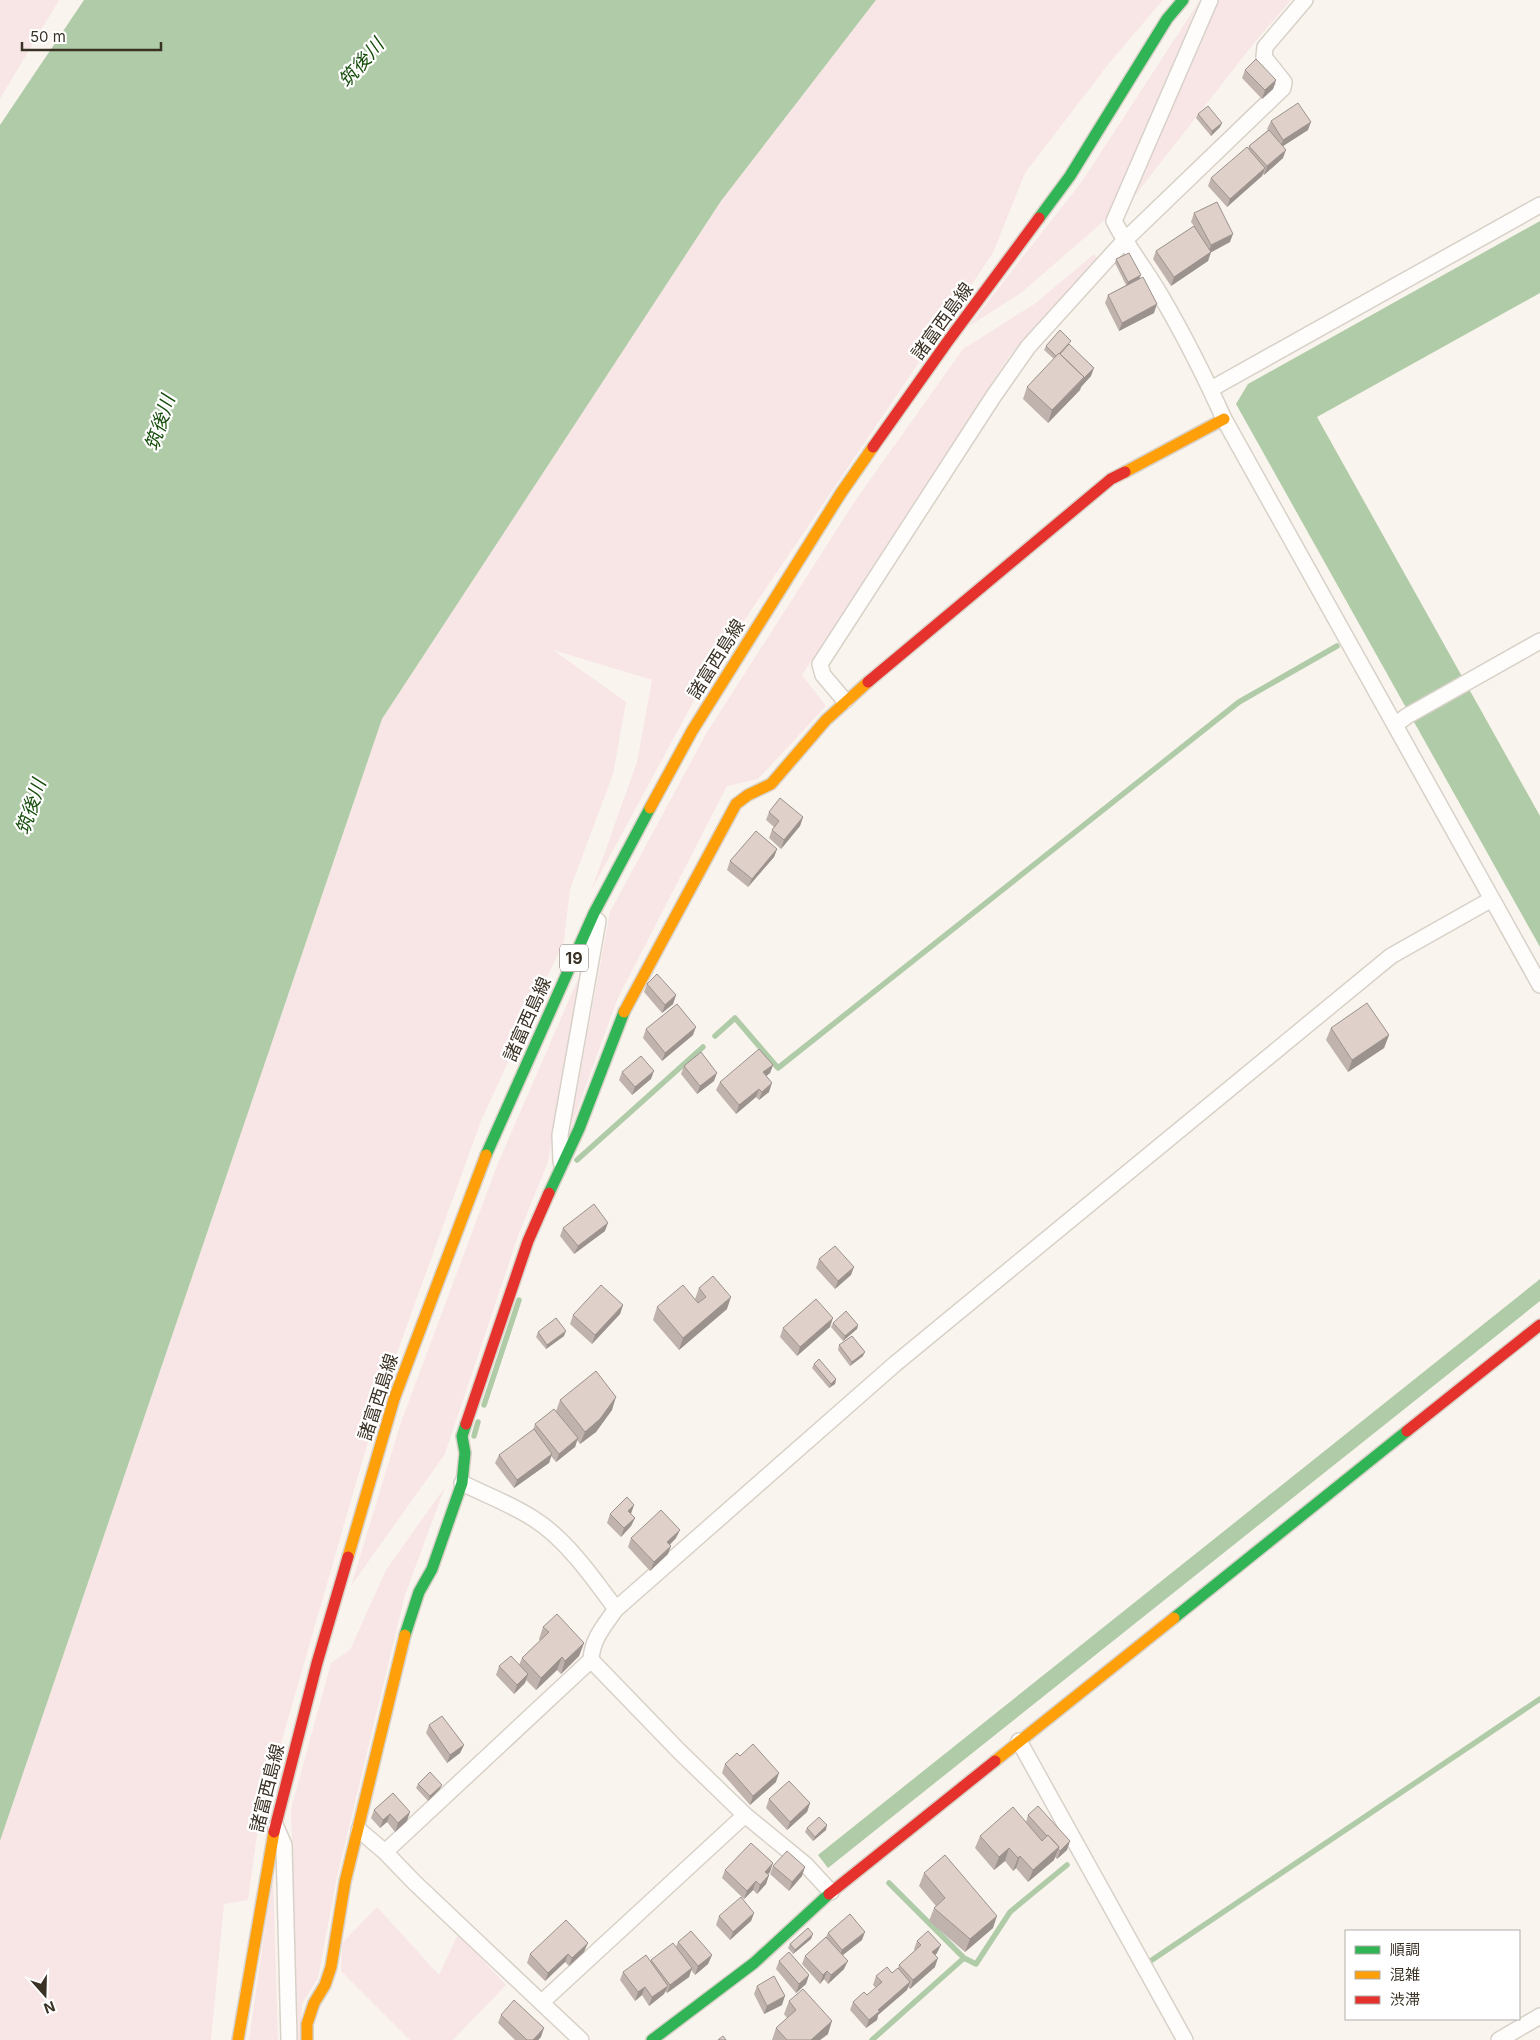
<svg xmlns="http://www.w3.org/2000/svg" width="1540" height="2040" viewBox="0 0 1540 2040" font-family="Inter,'Noto Sans JP',sans-serif">
<style>
.green{fill:#f8e6e6}
.water{fill:#b0cba7}
.lines{fill:none;stroke-linecap:round;stroke-linejoin:round}
.stream{stroke:#b0cba7;stroke-width:5.5}
.street-casing{stroke:#d8d1c8;stroke-width:18}
.fast-casing{stroke:#d8d1c8;stroke-width:14}
.slow-casing{stroke:#d8d1c8;stroke-width:14}
.jam-casing{stroke:#d8d1c8;stroke-width:14}
.street{stroke:#fefdfc;stroke-width:15}
.fast{stroke:#30b455;stroke-width:11}
.slow{stroke:#ff9f0a;stroke-width:11}
.jam{stroke:#e5322d;stroke-width:11}
.wall{fill:#c0b3ad}
.shaded-wall{fill:#9c928d}
.building{fill:#dfd0c9;stroke:#9c928d}
.labels{text-anchor:middle;dominant-baseline:central;stroke-width:4.5;stroke-linejoin:round;paint-order:stroke}
.shield{fill:#fff;stroke:#767067;stroke-width:1}
.shield-label{font-size:16px;font-weight:bold;fill:#3b3226}
.street-label{font-size:18px;fill:#3b3226;stroke:#fff}
.water-label{font-size:19px;font-style:italic;fill:#154d0a;stroke:#fff}
</style>
<rect width="100%" height="100%" fill="#faf4ee"/>
<!-- green -->
<path class="green" d="M0,0H59L0,99Z
M876,0H1163L1110,62L1025,173L993,253L710,671L591,891L637,762L652,680L553,650L626,702L613,774L570,889L564,941L481,1121L380,1400L259,1820L248,1900L224,1904L211,2040H0V1841L382,719L721,201Z
M1200,0L1106,219L1021,293L969,326L1083,180Z
M1217,0H1291L1254,43L1133,198Z
M1094,254L1098,259L1010,355L802,675L826,706L758,779L727,786L617,1000L569,1133L610,912L706,734L855,501L963,349L1036,303Z
M585,963L548,1162L518,1236L445,1454L351,1586L401,1422L498,1163Z
M445,1487L405,1595L337,1877L318,1978L302,2004L301,2040H298L291,1809L331,1663L350,1650L386,1570Z
M273,1872L278,2040H249Z
M377,1907L439,1975L458,1934L506,1985L453,2040H410L341,1971L342,1943Z"/>
<!-- water -->
<path class="water" d="M84,0H876L721,201L382,719L0,1841V125Z
M1540,221V293L1317,417L1540,816V947L1236,404L1248,384Z
M1540,1279V1301L828,1868L818,1855Z"/>
<g class="lines">
<!-- stream -->
<path class="stream" d="M715,1036L735,1018L778,1068L1239,702L1337,646
M577,1160L703,1047
M484,1405L519,1300
M474,1436L478,1422
M964,1958L976,1964L1010,1912L1067,1865
M1152,1960L1540,1699
M872,2040L964,1958L889,1883"/>
<!-- street casing -->
<g class="street-casing">
<path id="street" d="M1210,0L1114,221C1128,248 1146,270 1161,296C1184,335 1205,377 1224,419L1540,985
M1211,389L1540,205
M845,701L823,675L820,664L993,397L1028,347L1124,241L1283,88L1284,82L1264,57L1265,47L1305,0
M1395,725L1407,716L1540,641
M561,1162L560,1135L598,921
M462,1483C486,1495 511,1504 534,1519C566,1539 594,1579 616,1609
M591,1660L680,1752L745,1815L806,1865L831,1892
M1019,1741L1185,2040
M276,1827L284,1845L289,2040
M359,1830L385,1852L415,1883L581,2040
M385,1852L591,1660C592,1639 604,1626 616,1609L895,1364L1391,956L1492,899
M542,2002L745,1815
M1499,2040L1540,2016"/>
</g>
<!-- fast casing -->
<g class="fast-casing">
<path id="fast" d="M1039,218L1070,176L1167,19L1183,0
M486,1155L594,913L650,808
M549,1193L579,1129L624,1012
M1174,1618L1407,1431
M405,1635L419,1592L432,1569L462,1483L465,1453L462,1436L466,1424
M652,2040L754,1963L829,1894"/>
</g>
<!-- slow casing -->
<g class="slow-casing">
<path id="slow" d="M1125,472L1224,419
M650,808L692,731L841,493L873,447
M624,1012L736,804L748,795L771,784L826,720L868,682
M348,1557L394,1399L486,1155
M995,1761L1174,1618
M238,2040L274,1832
M307,2040V2024L314,2003L325,1985L331,1967L345,1882L405,1635"/>
</g>
<!-- jam casing -->
<g class="jam-casing">
<path id="jam" d="M873,447L948,341L1039,218
M868,682L1111,479L1125,472
M466,1424L528,1241L549,1193
M1407,1431L1540,1325
M274,1832L317,1663L348,1557
M829,1894L995,1761"/>
</g>
<!-- street -->
<use href="#street" class="street"/>
<!-- fast -->
<use href="#fast" class="fast"/>
<!-- slow -->
<use href="#slow" class="slow"/>
<!-- jam -->
<use href="#jam" class="jam"/>
</g>
<!-- wall -->
<path class="wall" d="M1245,70L1276,80L1273,89L1262,99L1242,78Z
M1198,114L1222,123L1220,127L1211,136L1196,118Z
M1271,121L1308,130L1283,146V158L1264,175L1263,174L1262,176L1227,207L1208,186L1211,178L1248,149L1249,146L1268,130L1267,129Z
M1194,213L1230,242L1211,252L1208,261L1171,286L1153,259L1156,251L1194,226L1191,222Z
M1116,259L1139,278L1154,313L1119,331L1105,303L1108,295L1126,285L1115,263Z
M1070,345L1091,376L1081,387L1080,390L1048,423L1023,399L1027,387L1054,359L1044,350L1046,346Z
M769,812L803,817L800,826L781,849L769,838L772,830L774,827L766,820Z
M777,849L774,857L748,887L727,870L730,861Z
M647,984L676,995L673,1004L662,1013L644,992Z
M1331,1028L1389,1035L1384,1048L1348,1072L1326,1040Z
M646,1029L693,1035L662,1061L643,1038Z
M773,1065L770,1073L766,1076L769,1092L759,1100L756,1097L736,1114L716,1090L720,1082Z
M684,1066L714,1081L697,1094L681,1074Z
M622,1072L651,1079L632,1095L619,1080Z
M563,1228L605,1231L574,1254L560,1236Z
M819,1259L851,1275L835,1289L816,1268Z
M699,1288L727,1309L679,1350L653,1320L657,1307L695,1299Z
M623,1305L620,1314L592,1344L570,1324L573,1315Z
M833,1323L858,1325L857,1329L843,1341L831,1327Z
M830,1327L797,1356L780,1337L783,1328Z
M538,1332L564,1336L546,1349L536,1337Z
M839,1345L863,1356L850,1366L838,1350Z
M814,1364L836,1379L835,1384L829,1388L812,1368Z
M560,1400L612,1410L596,1432L580,1444L577,1440L575,1447L556,1462L551,1456L549,1463L514,1488L495,1463L499,1455L533,1430L535,1424L556,1411Z
M634,1505L631,1514L635,1518L631,1526L621,1537L607,1523L610,1514Z
M631,1538H676L670,1545L668,1554L650,1571L628,1547Z
M543,1627L584,1643L579,1656L561,1674L557,1670L536,1690L526,1680L525,1683L514,1694L496,1675L499,1666L519,1665L522,1658L540,1641L539,1639Z
M429,1725L464,1745L460,1753L447,1763L426,1733Z
M740,1756L776,1782L750,1805L722,1773L725,1764Z
M418,1784L440,1789L428,1801L416,1788Z
M393,1793L407,1821L395,1832L387,1822L380,1828L371,1818L374,1810Z
M769,1799L810,1803L807,1812L787,1830L766,1808Z
M1028,1815L1067,1850L1057,1859L1055,1857L1054,1860L1028,1882L1016,1868L1013,1871L1005,1861L994,1870L975,1848L980,1836L1026,1822Z
M807,1828L826,1830L813,1841L805,1832Z
M773,1866L802,1876L789,1891L770,1874Z
M725,1870L770,1872L768,1874L769,1875L766,1884L757,1894L753,1890L744,1899L722,1878Z
M924,1873L993,1928L965,1952L929,1921L934,1908L936,1906L919,1886Z
M754,1913L751,1921L730,1940L716,1925L719,1916Z
M828,1933L862,1940L843,1955L844,1969L828,1984L824,1979L820,1984L802,1964L805,1956L826,1937Z
M811,1939L793,1954L788,1948L790,1944Z
M917,1941L937,1953L935,1955V1967L910,1989L908,1987L907,1990L878,2015L877,2020L866,2028L850,2010L853,2002L867,1995L876,1988L873,1985L876,1976L892,1973L898,1968L899,1965L915,1951L914,1949Z
M678,1942L712,1955L708,1964L695,1975L691,1970L689,1977L667,1993L665,1991L664,1994L649,2006L642,1995L635,2001L620,1980L623,1972L650,1962L651,1960L676,1947Z
M584,1952L569,1966L565,1962L545,1981L527,1963L530,1954Z
M779,1961L809,1975L806,1984L796,1993L776,1969Z
M757,1986L782,2005L764,2014L754,1994Z
M789,2001L828,2034L820,2040H772L776,2028L787,2018L784,2014Z
M501,2015L541,2037L538,2040H515L498,2023Z"/>
<!-- shaded-wall -->
<path class="shaded-wall" d="M1276,80L1273,89L1262,99L1265,90Z
M1311,122L1308,130L1280,148L1283,140Z
M1222,123L1220,127L1211,136L1212,131Z
M1286,150L1283,158L1264,175L1267,166Z
M1265,168L1262,176L1227,207L1230,199Z
M1233,234L1230,242L1208,254L1211,245Z
M1211,252L1208,261L1171,286L1174,277Z
M1141,275L1139,279L1126,286L1128,282Z
M1157,304L1154,313L1119,331L1122,323Z
M1094,368L1091,376L1081,387L1080,390L1048,423L1052,410Z
M803,817L800,826L781,849L784,840Z
M777,849L774,857L748,887L752,879Z
M676,995L673,1004L662,1013L665,1005Z
M696,1027L693,1035L662,1061L665,1053Z
M1389,1035L1384,1048L1348,1072L1352,1060Z
M773,1065L770,1073L760,1081L763,1072Z
M654,1071L651,1079L632,1095L635,1087Z
M717,1073L714,1081L697,1094L700,1086Z
M772,1083L769,1092L759,1100L762,1092Z
M759,1089L756,1097L736,1114L739,1105Z
M608,1223L605,1231L574,1254L578,1246Z
M854,1267L851,1275L835,1289L838,1281Z
M731,1297L727,1309L679,1350L683,1338Z
M623,1305L620,1314L592,1344L595,1335Z
M833,1318L830,1327L797,1356L800,1347Z
M858,1325L857,1329L843,1341L845,1336Z
M566,1331L564,1336L546,1349L547,1345Z
M865,1352L863,1356L850,1366L852,1362Z
M836,1379L835,1384L829,1388L831,1384Z
M616,1397L612,1410L596,1432L580,1444L585,1432Z
M578,1438L575,1447L556,1462L559,1454Z
M552,1454L549,1463L514,1488L517,1480Z
M634,1505L631,1513L625,1520L628,1511Z
M635,1518L631,1526L621,1537L624,1528Z
M680,1530L676,1538L664,1550L667,1542Z
M671,1546L668,1554L650,1571L654,1562Z
M584,1643L579,1656L561,1674L565,1661Z
M562,1657L557,1670L536,1690L541,1678Z
M528,1674L525,1683L514,1694L517,1685Z
M464,1745L460,1753L447,1763L450,1755Z
M779,1773L776,1782L750,1805L753,1796Z
M442,1785L440,1789L428,1801L430,1796Z
M810,1803L807,1812L787,1830L790,1822Z
M410,1812L407,1821L395,1832L398,1823Z
M390,1814L387,1822L380,1828L383,1820Z
M827,1825L826,1830L813,1841L815,1837Z
M1070,1841L1067,1850L1057,1859L1060,1851Z
M1059,1847L1054,1860L1028,1882L1033,1870Z
M1009,1848L1005,1861L994,1870L999,1857Z
M1020,1856L1016,1868L1013,1871L1018,1858Z
M773,1863L770,1872L762,1880L765,1872Z
M805,1867L802,1876L789,1891L792,1882Z
M769,1875L766,1884L757,1894L760,1885Z
M756,1881L753,1890L744,1899L747,1891Z
M754,1913L751,1921L730,1940L733,1932Z
M997,1916L993,1928L965,1952L970,1939Z
M865,1932L862,1940L839,1958L842,1950Z
M813,1934L811,1939L793,1954L795,1950Z
M588,1943L584,1952L569,1966L572,1958Z
M941,1945L937,1953L929,1961L932,1952Z
M568,1954L565,1962L545,1981L548,1973Z
M712,1955L708,1964L695,1975L698,1966Z
M938,1958L935,1967L910,1989L913,1980Z
M848,1961L844,1969L828,1984L831,1975Z
M692,1968L689,1977L667,1993L670,1985Z
M827,1971L824,1979L820,1984L823,1975Z
M809,1975L806,1984L796,1993L799,1984Z
M910,1982L907,1990L878,2015L877,2020L866,2028L869,2020L878,2010Z
M668,1986L664,1994L649,2006L652,1997Z
M645,1987L642,1995L635,2001L638,1992Z
M785,1996L782,2005L764,2014L767,2006Z
M832,2021L828,2034L820,2040H811Z
M544,2028L541,2037L538,2040H533Z"/>
<!-- building -->
<path class="building" d="M1256,59L1276,80L1265,90L1245,70Z
M1298,103L1311,122L1283,140L1271,121Z
M1208,106L1222,123L1212,131L1198,114Z
M1269,130L1286,150L1267,166L1249,146Z
M1247,147L1265,168L1230,199L1211,178Z
M1217,202L1233,234L1211,245L1194,213Z
M1194,226L1211,252L1174,277L1156,251Z
M1129,253L1141,275L1128,282L1116,259Z
M1143,277L1157,304L1122,323L1108,295Z
M1060,330L1071,341L1059,354V353L1056,356L1046,346Z
M1069,344L1094,368L1084,378V377L1060,354Z
M1059,353L1084,377L1052,410L1027,387Z
M780,798L803,817L784,840L772,830L779,821L769,812Z
M756,831L777,849L752,879L730,861Z
M657,974L676,995L665,1005L647,984Z
M1367,1003L1389,1035L1352,1060L1331,1028Z
M677,1004L696,1027L665,1053L646,1029Z
M759,1049L773,1065L763,1072L772,1083L762,1092L759,1089L739,1105L720,1082Z
M701,1052L717,1073L700,1086L684,1066Z
M641,1056L654,1071L635,1087L622,1072Z
M594,1204L608,1223L578,1246L563,1228Z
M835,1246L854,1267L838,1281L819,1259Z
M713,1276L731,1297L683,1338L657,1307L683,1285L698,1303L706,1297L699,1288Z
M601,1285L623,1305L595,1335L573,1315Z
M816,1299L833,1318L800,1347L783,1328Z
M846,1311L858,1325L845,1336L833,1323Z
M556,1318L566,1331L547,1345L538,1332Z
M852,1336L865,1352L852,1362L839,1345Z
M819,1359L836,1379L831,1384L814,1364Z
M596,1371L616,1397L600,1419L585,1432L560,1400Z
M554,1409L578,1438L559,1454L535,1424Z
M534,1429L552,1454L517,1480L499,1455Z
M627,1497L634,1505L628,1511L635,1518L624,1528L610,1514Z
M661,1510L680,1530L667,1542L671,1546L654,1562L631,1538Z
M557,1614L584,1643L565,1661L562,1657L541,1678L522,1658L549,1632L543,1627Z
M511,1656L528,1674L517,1685L499,1666Z
M442,1716L464,1745L450,1755L429,1725Z
M753,1744L779,1773L753,1796L725,1764L737,1753L740,1756Z
M430,1772L442,1785L430,1796L418,1784Z
M789,1781L810,1803L790,1822L769,1799Z
M393,1793L410,1812L398,1823L390,1814L383,1820L374,1810Z
M1038,1806L1070,1841L1060,1851L1058,1849L1059,1847L1048,1835L1047,1836L1028,1815Z
M1013,1807L1042,1841L1048,1835L1059,1847L1033,1870L1020,1856L1018,1858L1009,1848L999,1857L980,1836Z
M819,1817L827,1825L815,1837L807,1828Z
M751,1843L773,1863L765,1872L769,1875L760,1885L756,1881L747,1891L725,1870Z
M787,1851L805,1867L792,1882L773,1866Z
M945,1855L997,1916L970,1939L934,1908L945,1898L924,1873Z
M741,1897L754,1913L733,1932L719,1916Z
M850,1914L865,1932L842,1950L828,1933Z
M566,1920L588,1943L572,1958L568,1954L548,1973L530,1954Z
M808,1928L813,1934L795,1950L790,1944Z
M691,1931L712,1955L698,1966L678,1942Z
M928,1931L941,1945L932,1952L938,1958L913,1980L899,1965L921,1945L917,1941Z
M826,1937L848,1961L831,1975L827,1971L823,1975L805,1956Z
M673,1943L692,1968L670,1985L651,1960Z
M789,1952L809,1975L799,1984L779,1961Z
M646,1955L668,1986L652,1997L645,1987L638,1992L623,1972Z
M887,1967L892,1973L898,1968L910,1982L878,2010L880,2011L869,2020L853,2002L864,1992L867,1995L882,1982L876,1976Z
M774,1976L785,1996L767,2006L757,1986Z
M803,1989L832,2021L811,2040H787L776,2028L796,2010L789,2001Z
M514,2000L544,2028L533,2040H527L501,2015Z
M723,2036L726,2040H718Z"/>
<g class="labels">
<!-- shield labels -->
<rect class="shield" x="560" y="944.5" width="28" height="27" rx="4"/>
<g class="shield-label">
<text x="574" y="958">19</text>
</g>
<!-- street labels -->
<g class="street-label">
<text transform="translate(942 321) rotate(-54)">諸富西島線</text>
<text transform="translate(716 659) rotate(-58)">諸富西島線</text>
<text transform="translate(527 1019) rotate(-66)">諸富西島線</text>
<text transform="translate(378 1397) rotate(-72)">諸富西島線</text>
<text transform="translate(267 1788) rotate(-76)">諸富西島線</text>
</g>
<!-- water labels -->
<g class="water-label">
<text transform="translate(361 63) rotate(-49)">筑後川</text>
<text transform="translate(160 423) rotate(-72)">筑後川</text>
<text transform="translate(31 807) rotate(-72)">筑後川</text>
</g>
</g>
<!-- legend -->
<rect x="1345" y="1930" width="175" height="90" fill="#ffffff" stroke="#b1ada8"/>
<rect x="1355" y="1946" width="25" height="8" fill="#30b455" stroke="#b1ada8"/>
<text x="1390" y="1955" font-size="15" fill="#3b3226">順調</text>
<rect x="1355" y="1971" width="25" height="8" fill="#ff9f0a" stroke="#b1ada8"/>
<text x="1390" y="1980" font-size="15" fill="#3b3226">混雑</text>
<rect x="1355" y="1996" width="25" height="8" fill="#e5322d" stroke="#b1ada8"/>
<text x="1390" y="2005" font-size="15" fill="#3b3226">渋滞</text>
<!-- north arrow -->
<g transform="translate(45 1995) rotate(160)" stroke="#ffffff" stroke-width="4" paint-order="stroke">
<path d="M0-4L9 19L0 12L-9 19Z" fill="#3b3226"/>
<text y="-8" font-size="14" font-weight="bold" text-anchor="middle" fill="#3b3226">N</text>
</g>
<!-- scale -->
<path d="M22 42v8h139v-8" fill="none" stroke="#3b3226" stroke-width="2.5"/>
<text x="30" y="42" font-size="15" fill="#3b3226" stroke="#ffffff" stroke-width="4" paint-order="stroke">50 m</text>
</svg>
